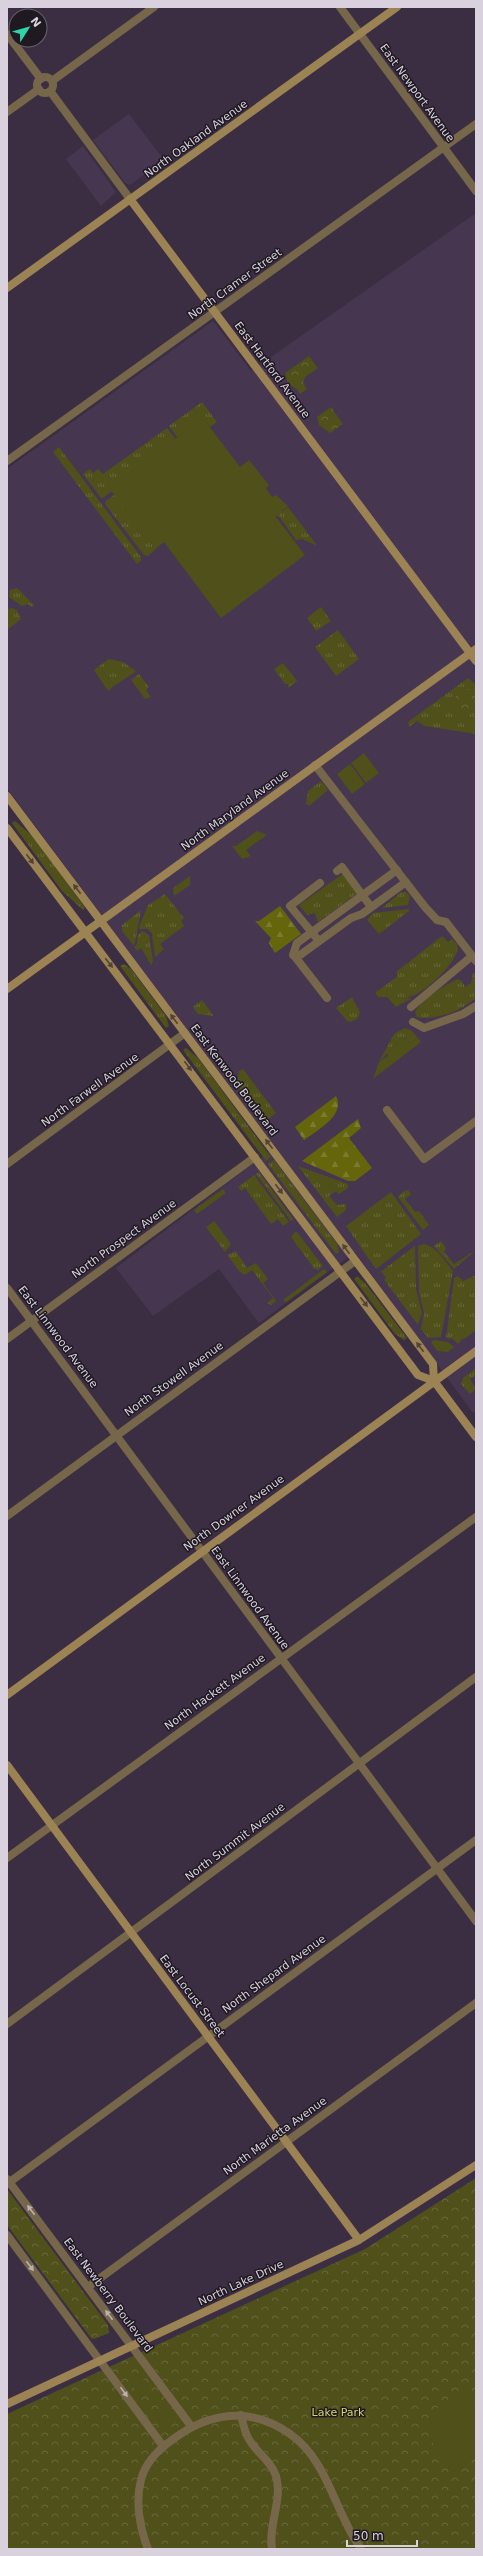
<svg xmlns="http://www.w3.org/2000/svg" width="483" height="2556" viewBox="0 0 483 2556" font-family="'DejaVu Sans',sans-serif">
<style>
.built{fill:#473650}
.grass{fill:url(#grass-tufts)}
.forest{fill:url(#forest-firs)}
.park{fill:url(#park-crowns)}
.garden{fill:#4f501a}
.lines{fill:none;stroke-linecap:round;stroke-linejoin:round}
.street{stroke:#76674a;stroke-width:8}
.secondary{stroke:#9b8354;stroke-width:8}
.oneway{fill:#514336}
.oneway2{fill:#bbb1b2}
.labels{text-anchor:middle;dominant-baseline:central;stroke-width:3;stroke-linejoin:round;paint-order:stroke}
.street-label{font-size:11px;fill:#d9d1de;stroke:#1f1922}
.park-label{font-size:11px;fill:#d3d668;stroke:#1f1922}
</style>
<defs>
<pattern id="grass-tufts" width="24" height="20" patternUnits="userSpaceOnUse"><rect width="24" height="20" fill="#4f501a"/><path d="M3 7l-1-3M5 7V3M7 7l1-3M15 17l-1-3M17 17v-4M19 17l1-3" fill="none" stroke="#68683b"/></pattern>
<pattern id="forest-firs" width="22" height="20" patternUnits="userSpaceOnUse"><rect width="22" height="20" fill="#65660c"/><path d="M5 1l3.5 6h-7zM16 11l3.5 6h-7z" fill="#7a7b2f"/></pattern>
<pattern id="park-crowns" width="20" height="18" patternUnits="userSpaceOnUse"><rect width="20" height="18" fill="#4f501a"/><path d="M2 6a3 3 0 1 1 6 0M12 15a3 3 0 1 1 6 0" fill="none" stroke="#68683b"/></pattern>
</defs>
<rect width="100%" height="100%" fill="#3c2e42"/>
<!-- built -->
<path class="built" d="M129,114L164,160L130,185L125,183L93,140Z
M83,146L116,192L101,206L66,159Z
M476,213V1411L473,1413L355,1252L259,1323L219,1269L153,1316L116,1268L275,1147L7,788V469L213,321L251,371Z"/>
<!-- grass -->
<path class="grass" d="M202,402L217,422L210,427L206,422L180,441L169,426Z
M167,428L178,442L103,498H101L83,474L90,469L93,473L98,469L103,474Z
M59,447L141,557V561L137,564L53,452Z
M122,489L164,541L148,556L144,555L105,504L106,501Z
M288,507L316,544V545L302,539L296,540L278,515Z
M17,588L34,605L33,607L27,604L22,606L9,597L10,590Z
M321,607L331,621L316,631L307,618Z
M13,608L17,610L21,619L7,630V609Z
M338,630L359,659L336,676L315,647Z
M109,659L123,662L136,671L114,686L99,666Z
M283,663L297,681L288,688V684H285L274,669Z
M139,674L149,687L146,690L151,697L145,699L131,680Z
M468,678L476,685V734L424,726L417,721L409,727L408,722Z
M321,781L328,790L309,806L306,804L308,791Z
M15,821L36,839L85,908L83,910L62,891L12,823Z
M344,873L358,893L318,922L315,913L307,915L299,905Z
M190,876V885L174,896L173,888Z
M401,892H406L410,896L408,905L382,908Z
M165,894L184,918L181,921L184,926L160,944L164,949L155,957L152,934L148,929H139V927L148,905Z
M409,909V911L379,934L367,920L373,913Z
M141,910L135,943L133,945L122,931V925Z
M142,931L149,935L153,961L151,965L141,948L137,951L134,947L137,944L138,935Z
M442,936L448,942L452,939L457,944L458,950C451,969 417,1003 394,999C390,998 384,994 380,991L379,990L398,976L396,972Z
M124,964L131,969L166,1016L169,1026L166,1028L120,966Z
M473,973L476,974V999C472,1000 468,1004 463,1007C454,1013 427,1021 417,1017L415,1012C422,999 444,986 457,979L462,981L465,987L471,983Z
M352,997L360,1012L358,1018L351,1022L347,1021L336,1008Z
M202,1000L214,1016L198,1014L193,1007Z
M405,1028L411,1030L418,1038L411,1043L403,1038L379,1062L394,1034Z
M186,1048L198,1058L271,1157L266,1161L183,1050Z
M243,1069L276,1113L265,1122L237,1085L239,1071Z
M274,1160L337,1244L339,1252L336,1254L268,1164Z
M298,1166L348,1184V1188L339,1194L336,1191L329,1196L337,1205L346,1204V1210L337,1217Z
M259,1172L293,1219L291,1221L256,1174Z
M254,1175L289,1222L283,1226L278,1219L271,1224L245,1188L241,1191L238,1187Z
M223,1189L226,1193L197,1214L194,1210Z
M408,1190L411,1194L405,1199L415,1212L419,1211L429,1225L423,1230L398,1197L404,1191Z
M391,1192L421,1234L376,1269L346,1226Z
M214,1221L231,1244L225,1252L206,1227Z
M296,1231L323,1266L318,1270L312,1268L313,1267L291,1237Z
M441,1241L446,1248L444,1252L454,1264L476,1250L454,1269L434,1246Z
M424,1244C438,1248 444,1260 453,1271L441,1337L428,1338L421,1329L424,1313L419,1292L418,1246Z
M415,1246L416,1289L422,1313L418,1325L384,1280L386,1278L382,1272L379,1273Z
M236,1251L247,1268L256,1263L268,1279L263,1283L276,1301L271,1305L267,1303L273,1298L252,1270L245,1275L240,1272L227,1255Z
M324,1269L327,1272L286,1302L283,1300Z
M476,1275V1330L464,1339L463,1338L458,1344L453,1339L446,1338L454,1278L458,1276L463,1281Z
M357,1276L365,1283L407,1338L404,1340L395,1334L354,1279Z
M476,1368V1375L470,1379L476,1389L470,1394L461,1384L463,1378Z"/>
<!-- forest -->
<path class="forest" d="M280,906L301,934L275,953L269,943L271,938L255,921H259Z
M336,1096C346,1115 317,1130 304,1140L295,1127Z
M358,1119L361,1128L349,1138L372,1168L355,1181H348L302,1161Z"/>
<!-- park -->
<path class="park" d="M309,356L318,368L305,377L303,383L307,389L300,394L297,389L288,384L285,373Z
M331,407L343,424L330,433L319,425L317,417Z
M465,689H472C479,696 477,707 469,714L460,712L452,703L456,696Z
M476,2178V2549H7V2414L365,2249Z
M7,2189L108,2325L109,2333L94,2339L91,2338L7,2225Z"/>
<!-- garden -->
<path class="garden" d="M203,418L240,467L249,460L269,485L266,488L272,497L276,495L288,506L276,517L305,555L221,618L164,542L155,549L109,488Z
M99,666L114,686L108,691L94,670Z
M364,753L379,773L366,783L351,763Z
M350,764L365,784L352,794L337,774Z
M257,831L267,835L246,850L251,856L242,859L232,846H236Z
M379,990L394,999L412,998L396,1007L387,997H378L375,992Z
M403,1038L411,1043L418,1038L421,1042L373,1079L379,1062L388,1056V1052L396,1045L398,1040Z
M434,1340L448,1342L454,1347L448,1352L437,1351L431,1342Z
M132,2373L143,2378L147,2393L142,2394L131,2386Z
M467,2392L476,2403V2454L452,2472C422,2435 415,2410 467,2392Z
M158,2409H161L173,2419L171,2426L164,2428L160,2424L156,2412Z"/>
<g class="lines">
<!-- street -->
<path class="street" d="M340,7L476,191
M7,34L41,79
M37 85a8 8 0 1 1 16 0a8 8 0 1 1-16 0Z
M52,81L154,7
M50,91L130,199
M7,112L39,89
M7,461L476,124
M315,765L425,907L437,920L446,922L476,961
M337,871L342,867L371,907
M319,941L290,906L320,883
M296,958L293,955L297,943L397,870
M327,998L296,958L351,918L362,914L406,882
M411,1007L472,956
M413,1022L424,1028L463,1014L476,1006
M387,1110L424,1159L476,1121
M7,1164L185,1033
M7,1288L476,1921
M7,1339L255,1157
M7,1516L355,1261
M7,1858L476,1517
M7,2024L476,1677
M7,2179L191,2426
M7,2184L476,1840
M7,2235L163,2446
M88,2287L476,2003
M241,2415C243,2424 245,2434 250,2441C258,2454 271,2461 276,2476C283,2500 268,2524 272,2549
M148,2549C140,2529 135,2502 141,2480C145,2463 158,2450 172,2440C209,2412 250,2406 290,2434C328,2460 335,2513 361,2549"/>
<!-- secondary -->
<path class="secondary" d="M130,199L476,661
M7,288L397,7
M7,796L433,1364L434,1381
M7,828L418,1375L434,1381L476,1437
M7,989L476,649
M7,1695L476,1351
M7,1765L359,2240
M7,2404L359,2240L476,2165"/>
</g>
<!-- one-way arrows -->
<defs><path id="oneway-solid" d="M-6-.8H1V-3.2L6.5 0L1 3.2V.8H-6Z"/></defs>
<g class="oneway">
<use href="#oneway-solid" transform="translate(30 859) rotate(53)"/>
<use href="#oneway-solid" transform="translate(77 889) rotate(-127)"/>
<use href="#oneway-solid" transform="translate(109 963) rotate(52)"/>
<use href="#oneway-solid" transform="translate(174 1019) rotate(-127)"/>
<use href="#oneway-solid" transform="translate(188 1066) rotate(53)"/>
<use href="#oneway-solid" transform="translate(269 1144) rotate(-127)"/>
<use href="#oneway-solid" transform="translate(279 1189) rotate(53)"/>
<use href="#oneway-solid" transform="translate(346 1249) rotate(-126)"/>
<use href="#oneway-solid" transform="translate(364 1302) rotate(53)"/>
<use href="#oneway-solid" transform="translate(420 1347) rotate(-127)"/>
</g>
<g class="oneway2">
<use href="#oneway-solid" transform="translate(31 2210) rotate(-127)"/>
<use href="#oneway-solid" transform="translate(30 2266) rotate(53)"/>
<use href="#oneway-solid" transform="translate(109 2315) rotate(-127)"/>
<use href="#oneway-solid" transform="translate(124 2392) rotate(54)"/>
</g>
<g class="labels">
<!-- street labels -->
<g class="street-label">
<text transform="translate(417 93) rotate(54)">East Newport Avenue</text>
<text transform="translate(196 139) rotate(-36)">North Oakland Avenue</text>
<text transform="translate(235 284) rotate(-36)">North Cramer Street</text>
<text transform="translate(272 370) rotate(53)">East Hartford Avenue</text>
<text transform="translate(235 810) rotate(-36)">North Maryland Avenue</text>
<text transform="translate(234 1080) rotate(53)">East Kenwood Boulevard</text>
<text transform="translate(90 1090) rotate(-36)">North Farwell Avenue</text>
<text transform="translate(124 1239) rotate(-36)">North Prospect Avenue</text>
<text transform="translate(58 1337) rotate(53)">East Linnwood Avenue</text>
<text transform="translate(174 1379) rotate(-36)">North Stowell Avenue</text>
<text transform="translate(234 1513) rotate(-36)">North Downer Avenue</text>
<text transform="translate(250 1598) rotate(54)">East Linnwood Avenue</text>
<text transform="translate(215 1692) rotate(-36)">North Hackett Avenue</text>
<text transform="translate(235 1842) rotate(-37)">North Summit Avenue</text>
<text transform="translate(274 1974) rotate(-36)">North Shepard Avenue</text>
<text transform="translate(192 1996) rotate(53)">East Locust Street</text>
<text transform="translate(275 2136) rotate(-36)">North Marietta Avenue</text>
<text transform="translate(241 2283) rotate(-25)">North Lake Drive</text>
<text transform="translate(108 2295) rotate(53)">East Newberry Boulevard</text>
</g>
<!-- park labels -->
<g class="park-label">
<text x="338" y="2412">Lake Park</text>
</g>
</g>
<!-- border -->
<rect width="483" height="2556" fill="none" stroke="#d9d1de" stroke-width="16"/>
<!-- north arrow -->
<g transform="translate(28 28) rotate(53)"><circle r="19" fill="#1f1922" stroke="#69636d"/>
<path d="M0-3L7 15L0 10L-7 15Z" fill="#2dd5ab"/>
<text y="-6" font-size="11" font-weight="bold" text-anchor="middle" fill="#d9d1de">N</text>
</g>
<!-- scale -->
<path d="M347 2540v6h70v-6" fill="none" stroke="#d9d1de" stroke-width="2"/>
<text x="353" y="2540" font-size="12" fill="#d9d1de" stroke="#1f1922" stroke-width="3" paint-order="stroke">50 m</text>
</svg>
